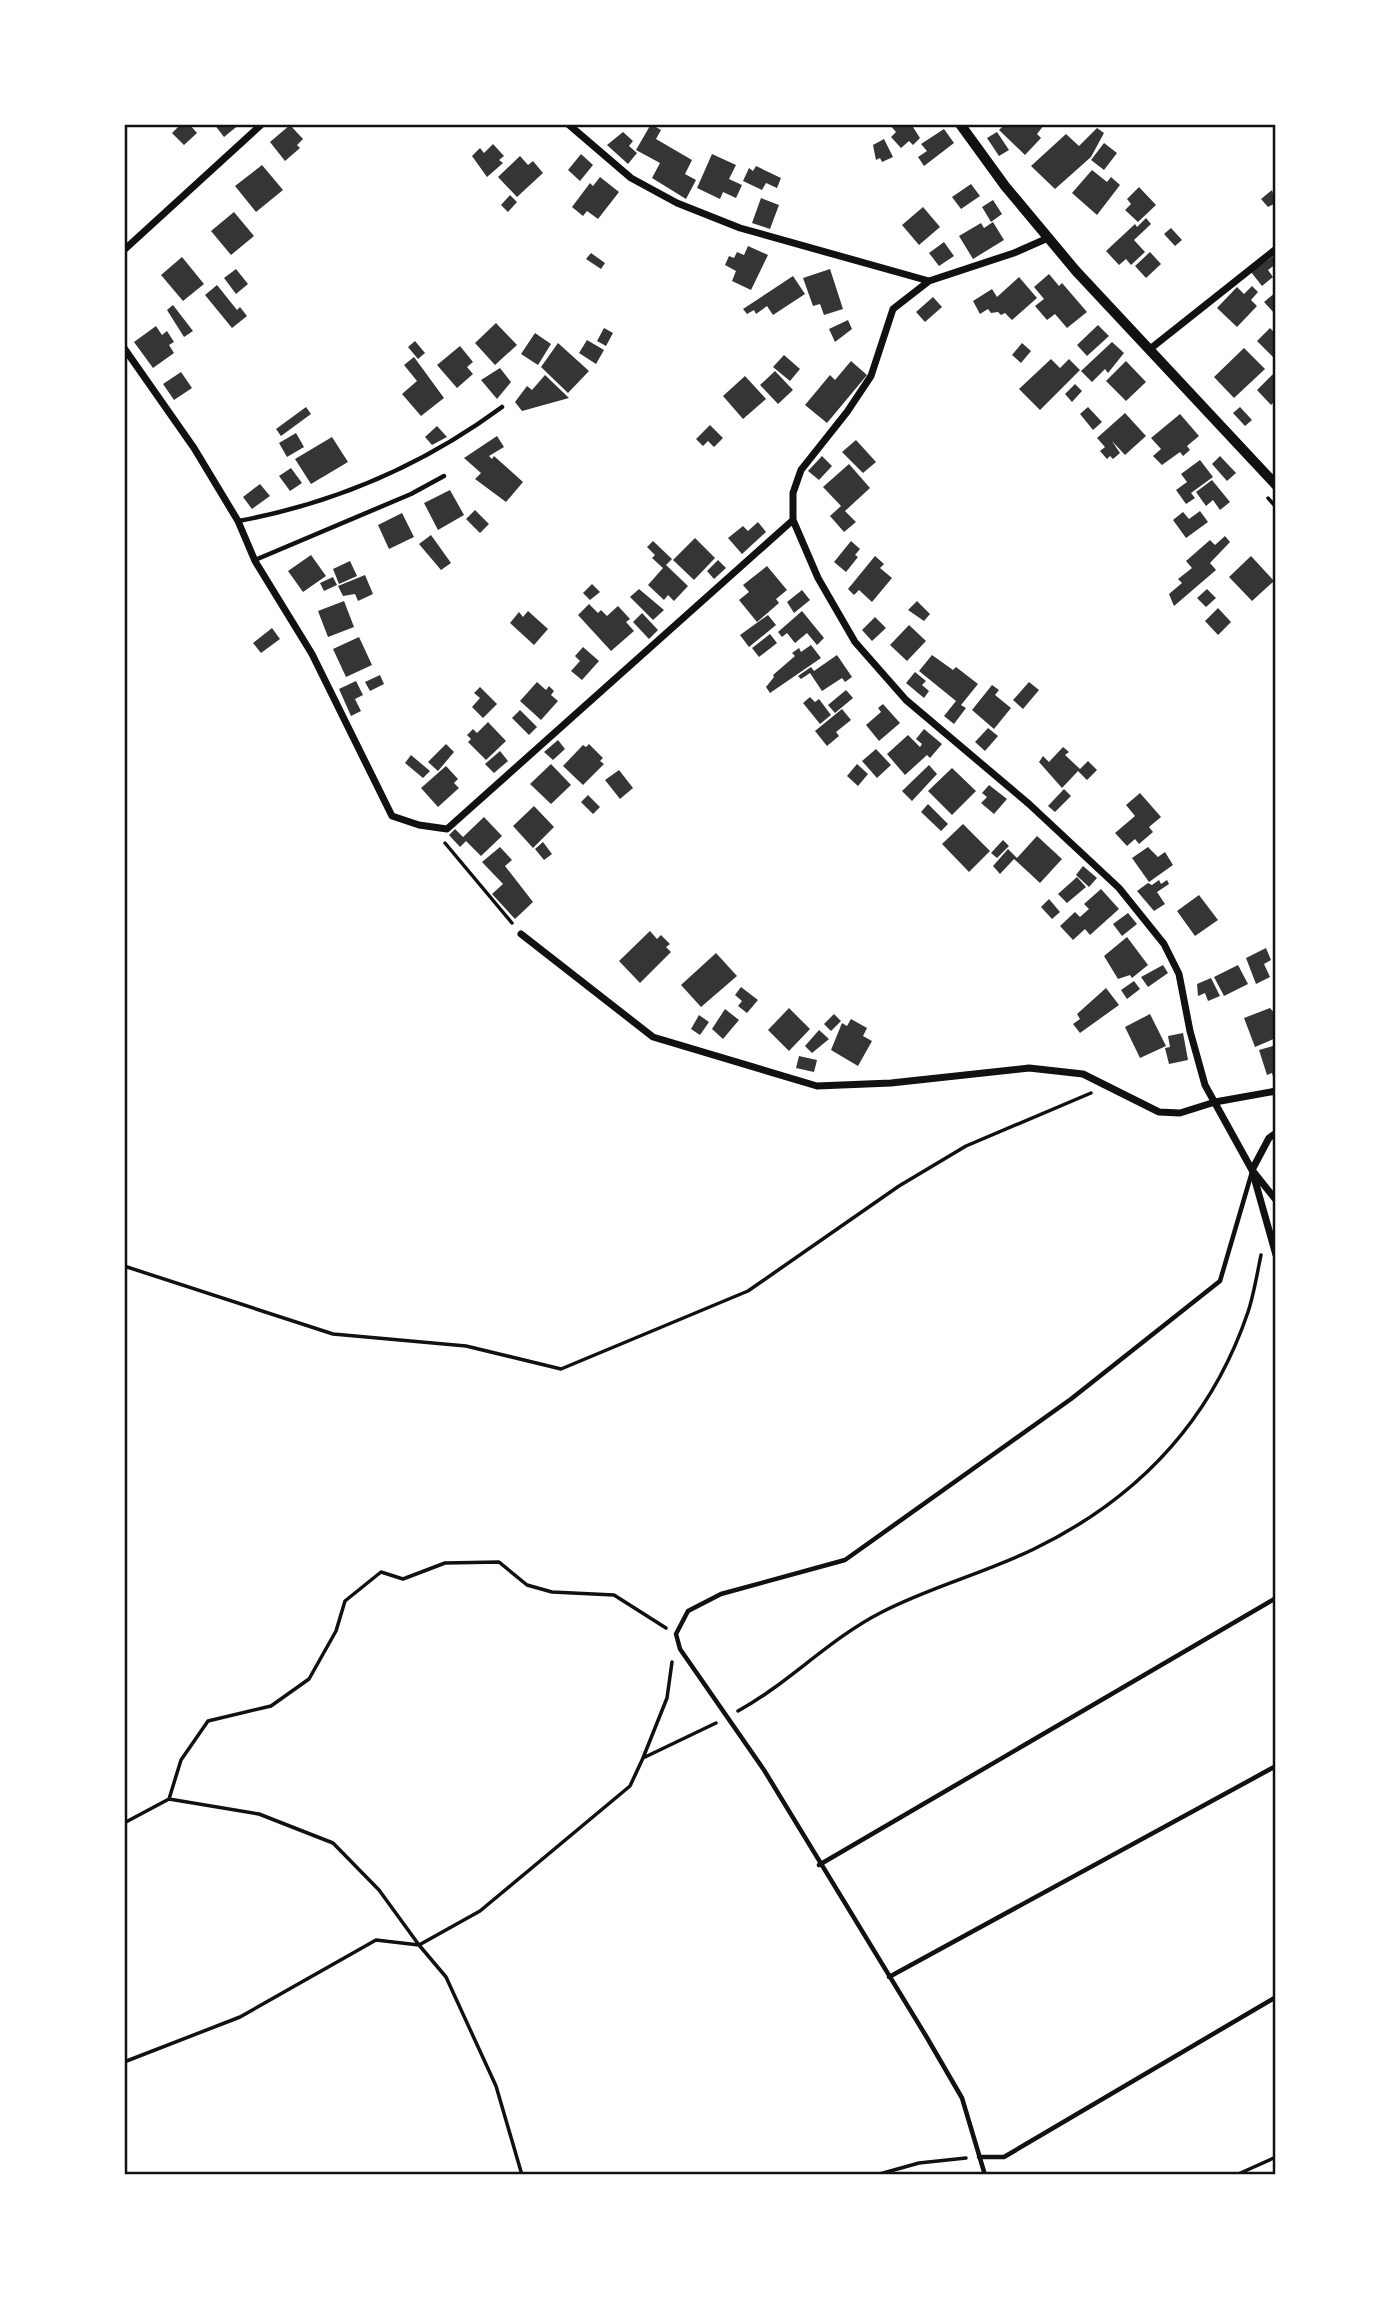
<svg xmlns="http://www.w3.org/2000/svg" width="1400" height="2299" viewBox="0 0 1400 2299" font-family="'Noto Sans',sans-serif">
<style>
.building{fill:#353535}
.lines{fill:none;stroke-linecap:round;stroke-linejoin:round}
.path{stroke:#111;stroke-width:3.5}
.service{stroke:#111;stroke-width:4.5}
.minor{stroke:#111;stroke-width:7}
.tertiary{stroke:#111;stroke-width:10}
.neatline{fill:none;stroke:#111;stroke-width:2.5}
</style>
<rect width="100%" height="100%" fill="#fff"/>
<!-- building -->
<path class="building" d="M181,124H189L197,133L184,145L172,133Z
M214,124H240L224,137Z
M651,124L661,130L656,139L692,160L685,174L696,180L686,199L652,178L660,163L636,150Z
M889,124H915L913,127L920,138L913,145L909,141L901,148L891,137L896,132Z
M1005,124H1043L1044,125L1037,134L1041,138L1025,155L999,130Z
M290,125L303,139L297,145L300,148L285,161L270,142Z
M1097,128L1104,133L1091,157L1055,189L1031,166L1066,134L1079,146Z
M944,129L954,143L924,166L918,157L927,151L921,144Z
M623,132L633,141L629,146L637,153L628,164L607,145Z
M997,132L1009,150L999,156L987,138Z
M884,139L893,157L882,162L880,158L876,160L873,145Z
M1104,143L1117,153L1104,170L1091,160Z
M493,144L504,156L499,160L503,163L487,177L472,156L480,148L484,153Z
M581,154L593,165L580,181L568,170Z
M712,154L736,165L729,179L742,185L736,198L723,192L720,199L697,188Z
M520,156L528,165L533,161L543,173L517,197L498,177Z
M262,165L283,190L256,212L235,186Z
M756,166L781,178L777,188L766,183L762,190L743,181L749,168L753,171Z
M1092,170L1107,182L1111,177L1120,185L1097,215L1072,193Z
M600,177L619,192L598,219L587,211L583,216L572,207L590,183L593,186Z
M971,184L980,196L961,209L952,197Z
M1139,187L1156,205L1138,222L1125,210L1131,204L1127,199Z
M1272,190L1276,203L1268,207L1261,199Z
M510,195L517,202L508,212L501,205Z
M761,198L779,205L770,229L752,223Z
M993,200L1002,214L991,222L982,207Z
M923,207L940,227L919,245L902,225Z
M234,212L254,236L231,255L211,231Z
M1146,218L1151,224L1134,240L1145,252L1131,265L1126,259L1119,265L1106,251L1135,224L1137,227Z
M993,222L1004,240L973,259L959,236L981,223L984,228Z
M1171,228L1182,240L1175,246L1164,234Z
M944,242L954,256L939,266L929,253Z
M748,246L768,255L751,290L732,281L736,271L725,265L729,256L734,258L737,252L744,255Z
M1150,252L1161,264L1146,278L1135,266Z
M591,253L605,263L601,269L586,259Z
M1276,254V264L1268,270L1273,277L1262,286L1251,272Z
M182,257L204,284L183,301L161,275Z
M236,269L248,284L236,294L224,278Z
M830,269L843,309L824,315L820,304L813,306L803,278Z
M1049,274L1059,286L1062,283L1087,312L1067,328L1055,314L1047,320L1035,306L1044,299L1034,287Z
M793,276L805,294L773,315L767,306L756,314L754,310L747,314L743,309Z
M1019,277L1037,298L1012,320L1005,313L1001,315L998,312L991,313L988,309L980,314L973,301L992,289L997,297Z
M217,285L237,310L240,307L247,316L232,328L205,295Z
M1252,286L1258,292L1251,300L1257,306L1237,327L1217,308L1237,287L1244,294Z
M1276,292V312L1274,313L1264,302Z
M933,297L942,307L925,322L916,312Z
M173,305L193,331L184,337L167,310Z
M848,320L852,329L835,342L829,329Z
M496,323L517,345L495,365L475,343Z
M1098,325L1109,336L1087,356L1077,345Z
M156,326L162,335L167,331L174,342L169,345L174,353L153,368L134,342Z
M604,328L613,333L606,346L597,341Z
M1270,328L1276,334V354L1273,357L1257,341Z
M535,333L551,344L538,365L521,354Z
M587,340L604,350L596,364L579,353Z
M415,341L425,353L418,359L408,347Z
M1112,342L1124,353L1108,373L1105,369L1092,382L1081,371Z
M558,343L589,371L568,393L541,367Z
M1022,343L1031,351L1021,363L1012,355Z
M460,346L473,362L467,367L473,374L457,388L437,365Z
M1244,348L1265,369L1234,398L1214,377Z
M784,355L800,369L790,381L773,367Z
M414,357L444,398L421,416L402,394L417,381L404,365Z
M1051,359L1060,368L1069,359L1080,370L1040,410L1019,389Z
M851,361L867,375L827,423L805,405L830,375L835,380Z
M1126,361L1146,382L1126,401L1106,381Z
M500,368L511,382L497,399L481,380Z
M775,371L793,390L778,404L760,385Z
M1276,371V400L1271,405L1257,390Z
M181,372L192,388L174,400L163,384Z
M545,375L569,398L522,411L515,402L527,386L532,390Z
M745,376L766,399L743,419L723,396Z
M1075,384L1082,391L1072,402L1065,394Z
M306,407L311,414L281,436L276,429Z
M1088,407L1102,422L1093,430L1080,414Z
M1240,407L1252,420L1245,426L1233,413Z
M1125,413L1146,436L1125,455L1112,441L1120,453L1113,459L1110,456L1107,459L1100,451L1105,447L1097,438Z
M1180,414L1199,436L1187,446L1190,450L1183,456L1180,452L1162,465L1153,456L1161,449L1151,438Z
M710,425L723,438L714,447L708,441L703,446L696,439Z
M437,426L447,437L432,445L425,437Z
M296,433L304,447L287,457L279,443Z
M497,436L504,447L489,456L492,459L494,456L523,482L506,502L475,479L481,473L464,458Z
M332,437L348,462L311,484L295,459Z
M856,440L876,462L863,473L842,452Z
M822,456L832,466L819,480L808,471Z
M1220,456L1236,473L1227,481L1212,464Z
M1200,460L1213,477L1191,493L1195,498L1186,504L1176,490L1187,482L1181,474Z
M849,464L870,488L845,511L856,522L844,532L830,516L841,506L823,487Z
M291,468L302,483L290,491L279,476Z
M1212,480L1230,502L1220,510L1213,500L1206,506L1196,492Z
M260,484L270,496L252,509L243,497Z
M450,490L464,515L438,530L424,503Z
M475,510L489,524L480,533L466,519Z
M1200,511L1208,522L1186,538L1173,520L1183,512L1189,519Z
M402,513L414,537L389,549L378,525Z
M758,522L766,532L742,554L728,538L743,526L748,531Z
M431,535L451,563L441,570L419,544Z
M1225,536L1230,542L1210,563L1216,570L1174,606L1169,594L1182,583L1178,579L1192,568L1186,561L1210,540L1215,545Z
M695,538L715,558L694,580L673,560Z
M653,541L672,559L666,565L688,586L674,601L668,595L664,600L648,585L663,568L652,558L655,555L647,547Z
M851,541L860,549L855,555L858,557L846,572L834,562Z
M311,555L326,576L303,592L288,571Z
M875,556L884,564L880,568L892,578L872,602L859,590L854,595L848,589Z
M1251,556L1274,581L1252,601L1229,577Z
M718,560L726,568L714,579L707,571Z
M350,561L357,576L339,584L333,569Z
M767,566L787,590L776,599L779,603L757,622L739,600L749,592L743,585Z
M365,575L373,594L358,601L355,594L343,596L338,586Z
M333,577L337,585L324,591L320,583Z
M592,584L600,592L590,600L583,593Z
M639,589L664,610L653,620L630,597Z
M1207,589L1216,598L1206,607L1197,598Z
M802,590L810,600L794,613L787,602Z
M344,601L354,627L328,637L318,611Z
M917,601L930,614L924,621L908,610Z
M589,604L598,613L601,610L607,616L618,606L630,619L626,622L634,631L611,651L578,615Z
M1218,608L1231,622L1218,635L1205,621Z
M528,611L548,629L534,645L510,623L519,612L523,617Z
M802,611L824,638L817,645L807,633L795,643L787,633L782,637L778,632Z
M642,613L658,630L649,639L633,622Z
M768,615L776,625L749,647L740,635Z
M875,617L886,628L872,641L862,630Z
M909,625L926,641L907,661L890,645Z
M272,628L280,639L261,653L253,643Z
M770,634L777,643L759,657L752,648Z
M359,637L372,665L346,677L333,649Z
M811,645L821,658L770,693L766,687L774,677L773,675L795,656L792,653L799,648L801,652Z
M583,647L599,661L582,680L571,671L580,661L575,656Z
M837,655L852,677L845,682L842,678L822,691L810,673L801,679L798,676L811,667L814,671Z
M932,655L953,670L956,667L978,684L961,705L966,708L954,724L944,716L956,701L919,671Z
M915,672L926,681L922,685L929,691L924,698L906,683Z
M380,675L384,684L370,691L365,682Z
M356,681L363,695L355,699L361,711L351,716L339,689Z
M537,682L546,690L549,686L554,691L551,695L558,701L541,720L520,701Z
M1029,682L1039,690L1023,709L1013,700Z
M992,685L999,690L995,695L1011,708L994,729L972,710Z
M480,687L497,704L483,718L472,707L480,698L474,693Z
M846,690L853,698L835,713L828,705Z
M810,697L815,702L819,699L831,715L820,724L803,703Z
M883,704L900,723L879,741L866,725L881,712L878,708Z
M842,709L851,720L836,732L839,736L827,746L815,731Z
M520,710L537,727L529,735L512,718Z
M488,722L506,741L486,760L468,742L471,739L467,735L473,729L477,733Z
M988,728L998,736L985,751L975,742Z
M924,729L942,744L930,758L927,755L905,775L887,754L908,735L920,747L922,744L916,739Z
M558,740L565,749L553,760L544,752Z
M446,744L454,752L438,771L428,762Z
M589,744L603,758L600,761L604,764L583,785L563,766L583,745L586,747Z
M1063,747L1069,752L1065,755L1080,769L1088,761L1097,770L1087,780L1078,771L1062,788L1039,762L1043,756L1049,762Z
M876,749L891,765L877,778L862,761Z
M500,751L508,761L494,773L485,764Z
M411,755L430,771L423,778L405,763Z
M551,764L571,785L551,804L530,784Z
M857,764L868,774L858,786L847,776Z
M929,765L937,774L912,801L902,791Z
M446,766L458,779L454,783L459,788L438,807L421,788Z
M952,768L976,791L952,815L928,791Z
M619,770L633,788L620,799L605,780Z
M989,785L1007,799L994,814L981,803L987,797L982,793Z
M1064,789L1071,796L1055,812L1048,806Z
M1140,793L1161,817L1149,827L1153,832L1139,844L1135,839L1127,846L1115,833L1135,816L1126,805Z
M588,795L600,807L593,814L581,802Z
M928,804L948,824L941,831L921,812Z
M534,806L554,827L533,848L513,826Z
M484,817L502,836L481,856L466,841L460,847L449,835L455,829L463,837Z
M963,824L990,851L969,872L942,844Z
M1037,836L1062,859L1040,883L1014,859L1000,874L993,866L1008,849L1017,858Z
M1003,840L1009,846L997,858L991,853Z
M543,842L552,854L544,860L535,849Z
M500,847L512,860L505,866L533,902L515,919L492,894L503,884L482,862Z
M1148,847L1158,857L1165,852L1173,865L1149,882L1132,858Z
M1083,866L1097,878L1089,887L1076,875Z
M1077,877L1086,887L1067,903L1058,894Z
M1159,880L1161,884L1167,880L1169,884L1157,892L1165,904L1154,911L1137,891L1148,883L1152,885Z
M1101,889L1119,909L1090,935L1085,929L1073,940L1060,926L1075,912L1080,917L1089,909L1084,904Z
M1199,895L1218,920L1195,936L1177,911Z
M1049,899L1060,912L1052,919L1041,907Z
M1128,913L1137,924L1122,936L1113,924Z
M650,931L657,939L661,935L670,944L666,947L671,952L640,983L619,961Z
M1127,937L1148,965L1132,978L1130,975L1118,979L1104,956Z
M1266,948L1271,960L1264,964L1270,977L1256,984L1246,958Z
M716,953L737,976L701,1007L681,985Z
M1163,965L1168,973L1148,987L1141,977Z
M1238,965L1248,984L1224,996L1214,977Z
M1211,978L1220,996L1208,1001L1205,993L1198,996L1197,984Z
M1134,981L1140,989L1127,999L1121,990Z
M741,987L758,1000L747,1013L738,1006L742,1001L735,995Z
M1106,988L1119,1005L1080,1033L1073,1024L1080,1019L1077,1014Z
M789,1008L810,1029L789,1051L768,1030Z
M1270,1008L1276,1015V1038L1255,1047L1244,1018Z
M725,1009L739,1020L723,1039L712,1029Z
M834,1014L841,1021L831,1031L824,1024Z
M1150,1014L1166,1046L1140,1058L1125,1027Z
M699,1015L709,1022L700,1035L691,1029Z
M851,1019L867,1028L863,1036L872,1041L858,1066L831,1050L842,1023L847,1026Z
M819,1030L829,1039L812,1053L805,1046Z
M1183,1033L1188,1060L1169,1064L1165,1048L1170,1047L1168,1036Z
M1276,1045V1083H1275L1272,1073L1267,1075L1259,1050Z
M799,1056L817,1060L814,1072L796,1068Z"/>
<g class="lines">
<!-- path -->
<path class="path" d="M1268,498L1276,507
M445,843L512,923
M124,1266L333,1334L466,1346L561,1369L748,1291L899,1186L966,1146L1091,1093
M738,1711C789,1683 829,1639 882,1612C930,1587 985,1573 1034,1549C1137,1499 1211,1421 1248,1312C1254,1294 1257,1274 1261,1255
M643,1758L667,1698L672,1662
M169,1799L259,1814L333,1843L379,1890L419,1945L480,1911L630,1786L643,1758L716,1723
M124,1823L169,1799L181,1760L208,1721L271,1706L309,1679L336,1631L345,1601L381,1572L403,1579L445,1563L499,1562L527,1585L552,1592L614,1595L666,1628
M124,2062L240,2017L376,1940L419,1945L446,1977L496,2086L522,2175
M876,2175L919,2163L966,2158
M1236,2175L1276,2157"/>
<!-- service -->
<path class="service" d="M238,521C336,503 422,466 502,407
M255,560L411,494L444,476
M819,1865L1276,1598
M889,1977L1276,1766
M979,2157H1004L1276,1997
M985,2175L962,2098L926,2036L764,1770L680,1649L676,1634L688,1611L721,1594L845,1560L1071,1399L1220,1281L1252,1172"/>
<!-- minor -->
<path class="minor" d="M568,124L631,178L677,203L740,228L929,281L1014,253L1048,238
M124,250L262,124
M929,281L893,309L871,376L847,412L801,470L793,493V520L818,578L855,642L906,700L1029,804L1119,888L1164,944L1179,974L1190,1031L1205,1085L1252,1170L1276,1255
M124,348L194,448L238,521L255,561L312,654L392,816L419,825L447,829L793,520
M1150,349L1276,249
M521,934L653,1037L817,1086L891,1083L1029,1068L1083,1074L1159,1112L1180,1113L1215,1102L1276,1091
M1276,1133L1269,1138L1252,1170L1276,1200"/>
<!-- tertiary -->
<path class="tertiary" d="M960,124L1005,186L1076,271L1276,485"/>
</g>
<!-- border -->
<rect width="1400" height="2299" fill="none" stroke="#ffffff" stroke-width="252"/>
<rect x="126" y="126" width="1148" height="2047" class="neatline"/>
</svg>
